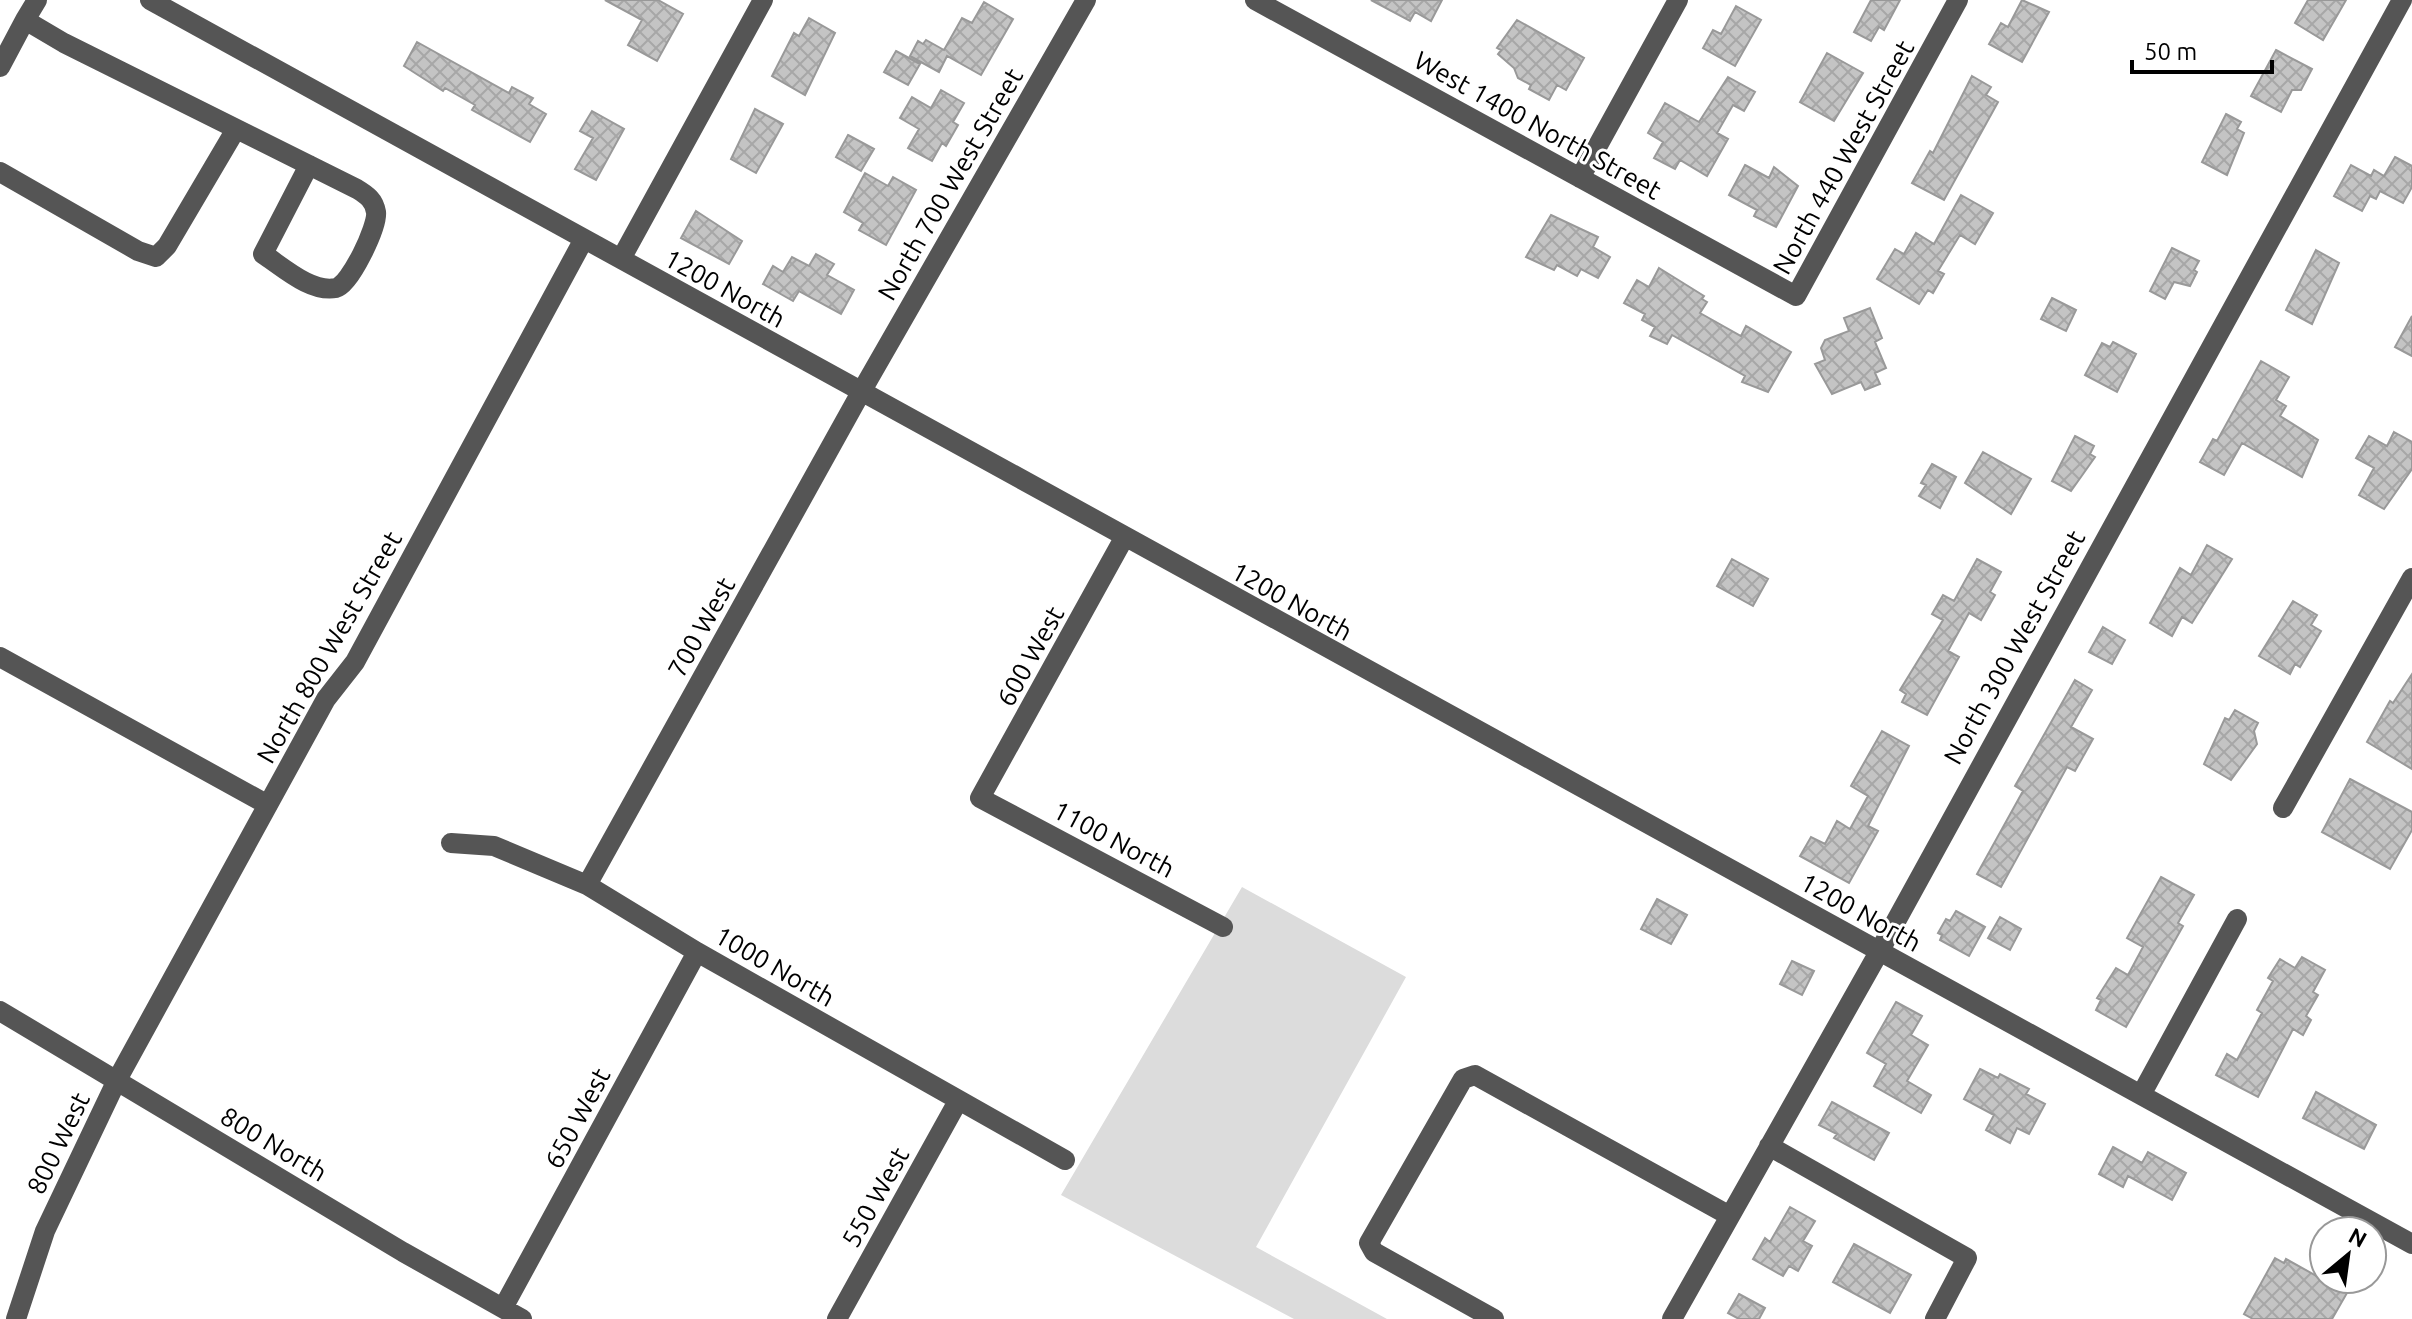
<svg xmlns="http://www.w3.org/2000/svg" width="2412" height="1319" viewBox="0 0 2412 1319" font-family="Ubuntu,sans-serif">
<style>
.grass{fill:#dcdcdc}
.building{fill:url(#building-cross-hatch);stroke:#999;stroke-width:2}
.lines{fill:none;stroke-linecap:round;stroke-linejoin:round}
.minor{stroke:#555;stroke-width:20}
.labels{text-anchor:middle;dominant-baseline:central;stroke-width:6;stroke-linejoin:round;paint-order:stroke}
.street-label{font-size:26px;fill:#000;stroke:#fff}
</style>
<defs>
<pattern id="building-cross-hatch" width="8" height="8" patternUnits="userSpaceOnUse" patternTransform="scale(2)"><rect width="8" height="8" fill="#c4c4c4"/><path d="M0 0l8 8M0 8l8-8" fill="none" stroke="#a7a7a7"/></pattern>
</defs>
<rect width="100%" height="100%" fill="#fff"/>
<!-- grass -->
<path class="grass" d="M1242,887L1406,977L1256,1247L1387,1319H1294L1061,1195Z"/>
<!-- building -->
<path class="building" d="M605,0H658L683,14L657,61L628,45L642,20Z
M1371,0H1442L1431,21L1415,12L1410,21Z
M1871,0H1900L1884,30L1879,27L1871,41L1854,32Z
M2022,0L2049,12L2022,62L1989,44L2001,23L2008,27Z
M2308,0H2346L2323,40L2295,23Z
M984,2L1013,19L981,75L947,56L939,72L910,56L918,41L923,44L926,40L944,50L962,18L972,23Z
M1736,6L1761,20L1735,66L1703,48L1713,30L1721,34Z
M809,18L835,33L805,95L772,76L794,33L799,36Z
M1517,20L1584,58L1566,90L1557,85L1549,100L1529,89L1531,85L1518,78L1514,68L1498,54L1501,50L1497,48Z
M417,42L509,93L512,87L533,98L529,104L546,114L530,142L472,110L475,105L445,88L443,91L404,66Z
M2276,50L2312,69L2301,90H2292L2281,112L2251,96Z
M896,51L920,64L908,85L884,72Z
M1827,53L1863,73L1834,121L1800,102Z
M1972,76L1991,87L1986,95L1998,102L1944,200L1912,183L1930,151L1933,153Z
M1728,77L1755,92L1744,111L1733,105L1717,133L1728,139L1707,176L1680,160L1675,169L1654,158L1663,142L1648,133L1665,103L1699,122Z
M941,90L964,103L953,122L958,125L946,146L942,143L932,161L908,148L919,129L900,118L912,97L931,108Z
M755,109L783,124L756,173L731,159Z
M592,111L624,129L596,180L575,169L593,138L580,131Z
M2226,114L2241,122L2237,129L2244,133L2227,175L2202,162Z
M848,135L874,149L861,171L836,157Z
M2395,157L2412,166V187L2403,203L2380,191L2376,199L2370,196L2362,211L2334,196L2351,165L2371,176L2374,170L2384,176Z
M1745,165L1769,178L1774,167L1798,186L1776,227L1754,216L1757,210L1729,195Z
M865,173L888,186L893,177L916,190L886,245L859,230L863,223L844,212Z
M1961,195L1993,213L1975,244L1960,235L1938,271L1944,274L1933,293L1928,290L1919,304L1877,279L1895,249L1904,254L1916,233L1934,244Z
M696,211L742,241L729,264L681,238Z
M1551,215L1598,237L1593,247L1610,257L1598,278L1581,269L1577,276L1557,265L1554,270L1526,257Z
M2172,248L2199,261L2194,270L2197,272L2190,286L2174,282L2165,299L2150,291Z
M2316,250L2339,263L2312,324L2286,310Z
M816,254L834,264L827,275L854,290L841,314L799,291L793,301L763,284L773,266L783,272L792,257L809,266Z
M1659,268L1704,296L1702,299L1707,302L1700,313L1741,336L1746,326L1791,352L1768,392L1742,382L1745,376L1672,335L1667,344L1650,336L1655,327L1642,320L1645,314L1624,303L1637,280L1649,287Z
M2052,298L2076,310L2066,331L2041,319Z
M1870,308L1882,338L1875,342L1886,368L1875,373L1880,384L1865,390L1861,382L1832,394L1815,364L1825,360L1821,348L1825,340L1849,331L1844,318Z
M2412,316V356L2395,347Z
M2113,342L2136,354L2117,392L2085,375L2102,343L2110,347Z
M2261,361L2289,377L2276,400L2286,406L2280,416L2318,440L2302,477L2242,443L2224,475L2200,462L2213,439L2217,441Z
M2394,432L2412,442V469L2384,509L2359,495L2374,468L2356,458L2369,436L2387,446Z
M2075,436L2094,446L2090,454L2095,457L2071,491L2052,481Z
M1983,452L2031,479L2011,514L1965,483Z
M1932,464L1956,477L1940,508L1919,496L1926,485L1921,483Z
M2207,545L2232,559L2192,623L2182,617L2172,636L2150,623L2180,568L2191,575Z
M1732,559L1768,579L1753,606L1717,586Z
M1977,559L2001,572L1990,592L1995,595L1981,620L1969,613L1948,651L1959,657L1927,715L1902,702L1906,694L1900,690L1943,620L1932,614L1943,595L1954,601Z
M2293,601L2317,615L2311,625L2321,631L2300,667L2295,664L2290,674L2259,656Z
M2103,627L2125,640L2112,664L2089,652Z
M2412,674V769L2367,742L2390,701L2393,703Z
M2075,680L2092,690L2071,727L2093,739L2075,771L2067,767L2001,887L1977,874L2023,791L2015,786Z
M2235,710L2258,723L2254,731L2257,744L2231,780L2204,764L2225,718L2229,720Z
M1882,731L1909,746L1868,826L1878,831L1849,883L1800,856L1811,837L1825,844L1837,821L1850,829L1868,796L1851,786Z
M2350,779L2412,812V830L2390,869L2322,832Z
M2161,877L2194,895L2178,923L2183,926L2126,1027L2096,1010L2101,1000L2097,998L2116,968L2128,975L2143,947L2127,938Z
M1657,899L1687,915L1671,944L1641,929Z
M1956,911L1985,927L1969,956L1940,940L1942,935L1938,933L1946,919L1950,921Z
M2000,917L2021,929L2010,950L1988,938Z
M2302,957L2325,970L2313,992L2318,995L2306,1016L2311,1020L2303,1035L2293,1029L2258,1097L2216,1075L2227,1054L2237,1060L2262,1013L2257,1010L2273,981L2268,978L2280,959L2295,968Z
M1792,961L1814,971L1802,995L1780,984Z
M1896,1002L1922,1016L1911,1035L1928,1045L1907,1081L1931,1095L1921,1113L1874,1086L1886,1064L1867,1053Z
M1980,1069L1998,1078L2000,1074L2029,1089L2026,1094L2045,1104L2029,1134L2017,1128L2010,1143L1986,1130L1994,1115L1964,1099Z
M2316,1092L2376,1125L2364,1149L2303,1118Z
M1832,1102L1889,1133L1874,1160L1834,1138L1837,1134L1819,1125Z
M2113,1147L2142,1163L2148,1152L2186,1173L2172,1200L2128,1176L2123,1187L2099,1174Z
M1790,1207L1815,1221L1803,1241L1812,1246L1798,1271L1789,1266L1783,1276L1753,1259L1765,1238L1770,1242Z
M1854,1244L1911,1275L1890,1313L1833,1282Z
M2275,1258L2284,1263L2286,1259L2347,1293L2332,1319H2253L2244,1314Z
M1739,1294L1765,1308L1759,1319H1739L1728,1313Z"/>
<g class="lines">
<!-- minor -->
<path class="minor" d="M37,0L25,20L64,43L357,189C367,195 374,200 376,212C378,226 350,285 336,288C311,293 283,267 263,254L309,165
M150,0L2412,1244
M1255,0L1796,296L1958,0
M0,67L25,20
M0,172L138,251L156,257L167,246L236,129
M1580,178L1678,0
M621,259L763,0
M1124,538L980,798L1223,927
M0,657L268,805
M2283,808L2412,578
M451,843L494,846L587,885L697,952L1065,1160
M587,885L860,394L1086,0
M0,1011L403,1252L522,1319
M2141,1095L2237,919
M1769,1146L1967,1258L1935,1319
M503,1308L697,952
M16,1319L45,1231L117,1080L326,699L355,662L584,239
M837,1319L958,1101
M1494,1319L1374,1252L1369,1243L1463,1079L1475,1075L1730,1216
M1672,1319L1879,952L2402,0"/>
</g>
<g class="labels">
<!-- street labels -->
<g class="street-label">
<text transform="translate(1538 125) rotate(29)">West 1400 North Street</text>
<text transform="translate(1843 157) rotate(-61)">North 440 West Street</text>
<text transform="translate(950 184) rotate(-60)">North 700 West Street</text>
<text transform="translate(725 288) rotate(29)">1200 North</text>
<text transform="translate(1292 601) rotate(29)">1200 North</text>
<text transform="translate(701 627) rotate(-61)">700 West</text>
<text transform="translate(329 647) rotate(-60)">North 800 West Street</text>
<text transform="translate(2014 647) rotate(-61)">North 300 West Street</text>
<text transform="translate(1030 656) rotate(-61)">600 West</text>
<text transform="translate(1114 839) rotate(28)">1100 North</text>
<text transform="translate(1861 912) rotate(29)">1200 North</text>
<text transform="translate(775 966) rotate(30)">1000 North</text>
<text transform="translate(577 1118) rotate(-62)">650 West</text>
<text transform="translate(58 1143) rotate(-64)">800 West</text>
<text transform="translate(274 1144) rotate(31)">800 North</text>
<text transform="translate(875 1197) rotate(-61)">550 West</text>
</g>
</g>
<!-- north arrow -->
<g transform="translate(2348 1255) rotate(29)"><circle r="38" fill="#ffffff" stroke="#999999" stroke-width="2"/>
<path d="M0-6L14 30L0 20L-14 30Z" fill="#000000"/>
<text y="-12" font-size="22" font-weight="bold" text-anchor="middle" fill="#000000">N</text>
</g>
<!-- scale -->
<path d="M2132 60v12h140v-12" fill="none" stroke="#000000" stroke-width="4"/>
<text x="2144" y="60" font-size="24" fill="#000000" stroke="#ffffff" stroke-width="6" paint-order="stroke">50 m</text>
</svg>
